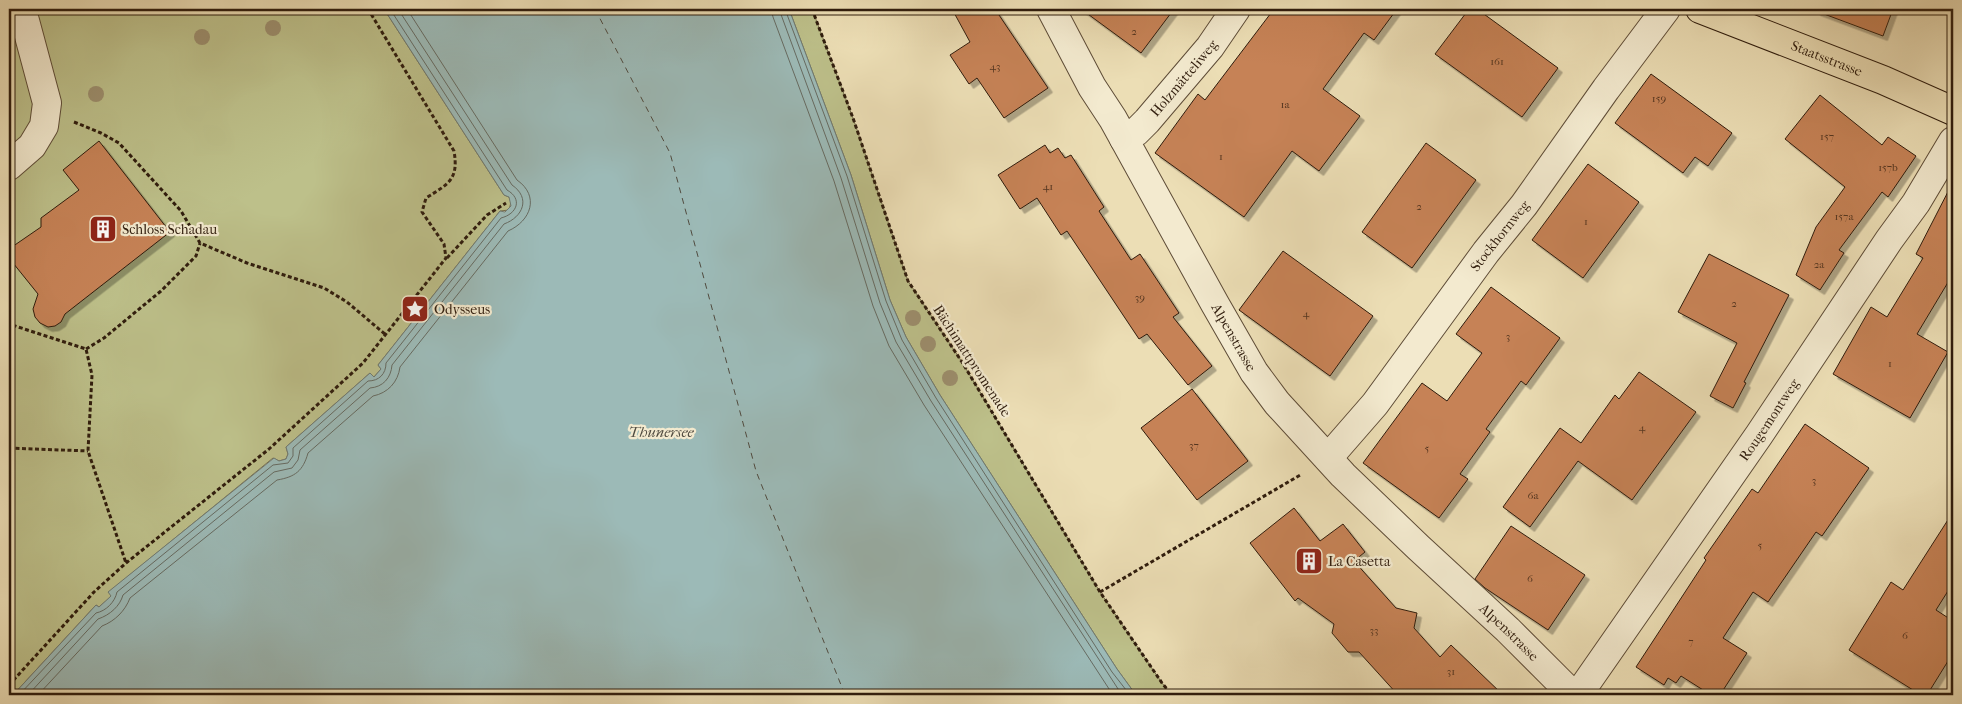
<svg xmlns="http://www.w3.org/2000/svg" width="1962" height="704" viewBox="0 0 1962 704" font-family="'IM FELL French Canon',serif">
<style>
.green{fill:#bdc08a;stroke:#766e4c}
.water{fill:#9cbab7;stroke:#707b73}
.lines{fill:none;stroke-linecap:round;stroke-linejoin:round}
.shore{stroke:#666b62;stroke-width:1}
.ferry{stroke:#504b40;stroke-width:1;stroke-dasharray:6 5;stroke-linecap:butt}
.building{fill:#c68257;stroke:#2f1c0d;filter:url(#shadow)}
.minor-casing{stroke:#5e4c37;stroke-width:30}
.major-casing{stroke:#2f1c0d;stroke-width:30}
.path{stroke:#2f1c0d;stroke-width:3;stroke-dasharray:4 2.5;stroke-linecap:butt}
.minor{stroke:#f3eacf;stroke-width:28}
.major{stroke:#ecdeb5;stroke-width:28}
.tree{fill:#9c8e6d}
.labels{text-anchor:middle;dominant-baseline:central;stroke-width:4.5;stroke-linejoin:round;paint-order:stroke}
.number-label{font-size:11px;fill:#553620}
.street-label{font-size:14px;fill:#2f1c0d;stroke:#f3eacf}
.poi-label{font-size:14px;fill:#2f1c0d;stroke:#f3eacf;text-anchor:start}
.water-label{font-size:15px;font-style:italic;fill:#504b40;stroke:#f3eacf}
</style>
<defs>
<filter id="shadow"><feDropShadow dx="4.5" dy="4.5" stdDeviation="0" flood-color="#0004"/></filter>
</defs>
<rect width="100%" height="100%" fill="#ecdeb5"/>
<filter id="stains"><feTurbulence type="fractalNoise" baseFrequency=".004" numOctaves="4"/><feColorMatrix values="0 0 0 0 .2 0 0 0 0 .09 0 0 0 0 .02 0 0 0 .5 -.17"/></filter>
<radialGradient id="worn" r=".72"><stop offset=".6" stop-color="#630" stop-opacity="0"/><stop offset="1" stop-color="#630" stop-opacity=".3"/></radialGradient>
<!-- green -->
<path class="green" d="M9,9H384L504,195L509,197L511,202L509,210L500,211L378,365L381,369L374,377L370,373L286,447L288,454L286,459L279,461L273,458L109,592L112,596L99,607L96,605L13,695H9Z
M789,9H812L853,118L908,281L962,362L1100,592L1162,683L1172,695H1136L1117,669L940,395L906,337L890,300L851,175Z"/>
<!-- water -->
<path class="water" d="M384,9H789L851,175L890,300L906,337L940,395L1117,669L1136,695H13L96,605L99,607L111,596L108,592L274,458L279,461L286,459L288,454L286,447L370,373L374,377L381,369L378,365L500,211L505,212L511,206L509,197L504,195Z"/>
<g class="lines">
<!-- shore -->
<path class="shore" d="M771,9L773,17L834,181L873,306L889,346L924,405L1113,695
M779,9L841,178L880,303L896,342L931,401L1122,695
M785,9L847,176L886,301L902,340L936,398L1112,672L1130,695
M19,695L96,613C106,611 115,602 117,592L273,465L288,463L293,456V448L368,381C379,381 386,374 386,363L501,218C517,214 523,199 507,190L390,9
M28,695L98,619C110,615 120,606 123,595L274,472L292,468L298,460L300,450L370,388C383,387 391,378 392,365L504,224C523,217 531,198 512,185L398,9
M38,695L102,626C115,621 125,611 130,598L277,480C295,477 303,471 308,453L373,396C388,393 398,382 400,367L508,231C531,221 540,196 517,180L407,9"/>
<!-- ferry -->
<path class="ferry" d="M595,9L670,153L756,471L845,695"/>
</g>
<!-- building -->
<path class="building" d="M952,9H995L1048,88L1004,118L977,78L969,84L950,55L970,42Z
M1081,9H1174L1141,53Z
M1274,9H1397L1374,40L1364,33L1323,89L1360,116L1319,171L1292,151L1244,217L1155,153L1198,94L1205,100Z
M1469,9H1477L1558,68L1522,117L1435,54Z
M1816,9H1893L1883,36L1816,11Z
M1651,74L1732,133L1708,166L1695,157L1683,173L1615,123Z
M1820,95L1882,145L1888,137L1916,156L1888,197L1882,192L1839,250L1844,253L1820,290L1796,275L1816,227L1845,187L1785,139Z
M99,141L170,232L65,314L61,322L55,326L48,327L40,323L35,317L33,309L38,294L9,258V249L41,227V218L79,190L63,170Z
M1426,143L1476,180L1412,268L1362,232Z
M1045,145L1050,153L1058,148L1065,158L1071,155L1104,207L1099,211L1131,260L1140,254L1179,313L1173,317L1212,366L1188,385L1147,334L1139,339L1067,231L1061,235L1037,198L1020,209L998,175Z
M1588,164L1639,202L1583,278L1532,240Z
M1953,182V274L1917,334L1948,352L1910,418L1833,374L1871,307L1887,317L1923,258L1916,254Z
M1283,251L1373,316L1330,376L1239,310Z
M1709,254L1789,295L1744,382L1746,383L1733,408L1710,396L1737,343L1678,312Z
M1491,287L1560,338L1526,385L1521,381L1486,429L1490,432L1460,474L1468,479L1439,518L1363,463L1422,383L1447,401L1482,353L1456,334Z
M1639,372L1696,412L1632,500L1578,461L1530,527L1503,507L1560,428L1581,443L1615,395L1619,399Z
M1192,389L1248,461L1197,500L1141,428Z
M1805,424L1869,468L1822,536L1816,532L1768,602L1753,592L1723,638L1747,653L1720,695H1711L1681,676L1676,683L1668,678L1664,685L1636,667L1706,560L1704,558L1752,489L1758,493Z
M1294,508L1320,541L1343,524L1365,552L1354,561L1396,608L1417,613L1414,628L1440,657L1451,645L1503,695H1398L1359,652H1348L1332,633L1334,624L1298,598L1295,601L1250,543Z
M1953,512V583L1936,610L1953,621V653L1927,695H1921L1849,650L1891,582L1903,590Z
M1511,526L1585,575L1548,630L1485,588L1475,579Z"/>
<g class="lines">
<!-- minor casing -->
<g class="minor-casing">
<g id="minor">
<path id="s1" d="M1051,9L1092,87L1113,119L1215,304L1254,372L1277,403L1343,475L1418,547L1508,630L1566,688L1576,695"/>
<path id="s2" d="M1124,139L1136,132L1147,121L1210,47L1236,9"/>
<path d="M9,166L32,146L44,126L47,103L25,21L20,9"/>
<path id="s3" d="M1328,458L1375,404L1486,252L1524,205L1606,89L1666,9"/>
<path id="s4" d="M1578,695L1759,435L1889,240L1916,203L1953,141"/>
</g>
</g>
<!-- major casing -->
<g class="major-casing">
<g id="major">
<path id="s5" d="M1700,9L1883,80L1953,111"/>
</g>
</g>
<!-- path -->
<path class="path" d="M812,9L853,118L908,281L962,362L1100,592L1162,683L1172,695
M74,122L101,133L119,143L181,211L200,243L247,263L324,288L347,302L386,335
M447,258L487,215L506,203
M9,320L12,325L86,349L92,375L88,451L126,563
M86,349L104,338L161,291L196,256L200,243
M9,448L88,451
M1100,592L1302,474
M9,685L94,592L126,563L269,449L363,363L446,258L444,244L422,212L426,198C448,184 459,180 454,151L368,9"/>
<!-- minor -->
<use href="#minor" class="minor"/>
<!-- major -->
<use href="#major" class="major"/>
</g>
<!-- trees -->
<g class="tree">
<circle cx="273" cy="28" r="8"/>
<circle cx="202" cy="37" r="8"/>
<circle cx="96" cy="94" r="8"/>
<circle cx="913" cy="318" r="8"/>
<circle cx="928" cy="344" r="8"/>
<circle cx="950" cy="378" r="8"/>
</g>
<!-- icons -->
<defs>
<g id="building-square" transform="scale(1.4375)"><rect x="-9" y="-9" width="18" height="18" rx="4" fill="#8f2418" stroke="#f3eacf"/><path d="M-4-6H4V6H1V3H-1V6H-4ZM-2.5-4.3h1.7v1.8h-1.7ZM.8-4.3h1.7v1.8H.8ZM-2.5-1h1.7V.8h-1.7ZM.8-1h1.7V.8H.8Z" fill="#fff"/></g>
<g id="sight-square" transform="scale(1.4375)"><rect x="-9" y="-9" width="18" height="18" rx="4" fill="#8f2418" stroke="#f3eacf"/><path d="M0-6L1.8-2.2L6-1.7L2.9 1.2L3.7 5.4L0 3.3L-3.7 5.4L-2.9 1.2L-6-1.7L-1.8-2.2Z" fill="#fff"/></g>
</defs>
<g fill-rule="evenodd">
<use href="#building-square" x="103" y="229"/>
<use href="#sight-square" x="415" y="309"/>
<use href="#building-square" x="1309" y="561"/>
</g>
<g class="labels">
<!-- number labels -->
<g class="number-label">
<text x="1134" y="31">2</text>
<text x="1497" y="61">161</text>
<text x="995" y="66">43</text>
<text x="1659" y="98">159</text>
<text x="1285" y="104">1a</text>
<text x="1827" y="136">157</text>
<text x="1221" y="156">1</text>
<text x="1888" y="167">157b</text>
<text x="1048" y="186">41</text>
<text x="1419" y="206">2</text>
<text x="1844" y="216">157a</text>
<text x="1586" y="221">1</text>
<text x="1819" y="264">2a</text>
<text x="1140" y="297">39</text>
<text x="1734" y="303">2</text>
<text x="1306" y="313">4</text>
<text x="1508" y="336">3</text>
<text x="1890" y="363">1</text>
<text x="1642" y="427">4</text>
<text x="1194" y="445">37</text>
<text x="1427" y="448">5</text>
<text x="1814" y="480">3</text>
<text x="1533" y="495">6a</text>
<text x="1760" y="545">5</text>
<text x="1530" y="578">6</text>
<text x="1374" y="630">33</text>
<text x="1905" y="635">6</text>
<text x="1691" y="641">7</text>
<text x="1451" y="671">31</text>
</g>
<!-- street labels -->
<g class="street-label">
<text stroke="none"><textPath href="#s5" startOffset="136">Staatsstrasse</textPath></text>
<text stroke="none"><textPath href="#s2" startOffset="86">Holzmätteliweg</textPath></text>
<text stroke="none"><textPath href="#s3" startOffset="281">Stockhornweg</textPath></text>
<text stroke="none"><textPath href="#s1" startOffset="376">Alpenstrasse</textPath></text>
<text transform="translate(972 361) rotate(57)">Bächimattpromenade</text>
<text stroke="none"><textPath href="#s4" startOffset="335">Rougemontweg</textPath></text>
<text stroke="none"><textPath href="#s1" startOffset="781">Alpenstrasse</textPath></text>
</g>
<!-- poi labels -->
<g class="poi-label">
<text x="122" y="229">Schloss Schadau</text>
<text x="434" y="309">Odysseus</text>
<text x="1328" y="561">La Casetta</text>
</g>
<!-- water labels -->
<g class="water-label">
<text x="661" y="432">Thunersee</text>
</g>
</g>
<!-- margin -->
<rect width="1962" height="704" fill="none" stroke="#ecdeb5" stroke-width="30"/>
<rect x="10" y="10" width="1942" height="684" fill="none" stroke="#2f1c0d" stroke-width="2.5"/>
<rect x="15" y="15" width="1932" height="674" fill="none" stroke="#2f1c0d"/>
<rect width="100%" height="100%" filter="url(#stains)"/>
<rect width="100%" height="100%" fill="url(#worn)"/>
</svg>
